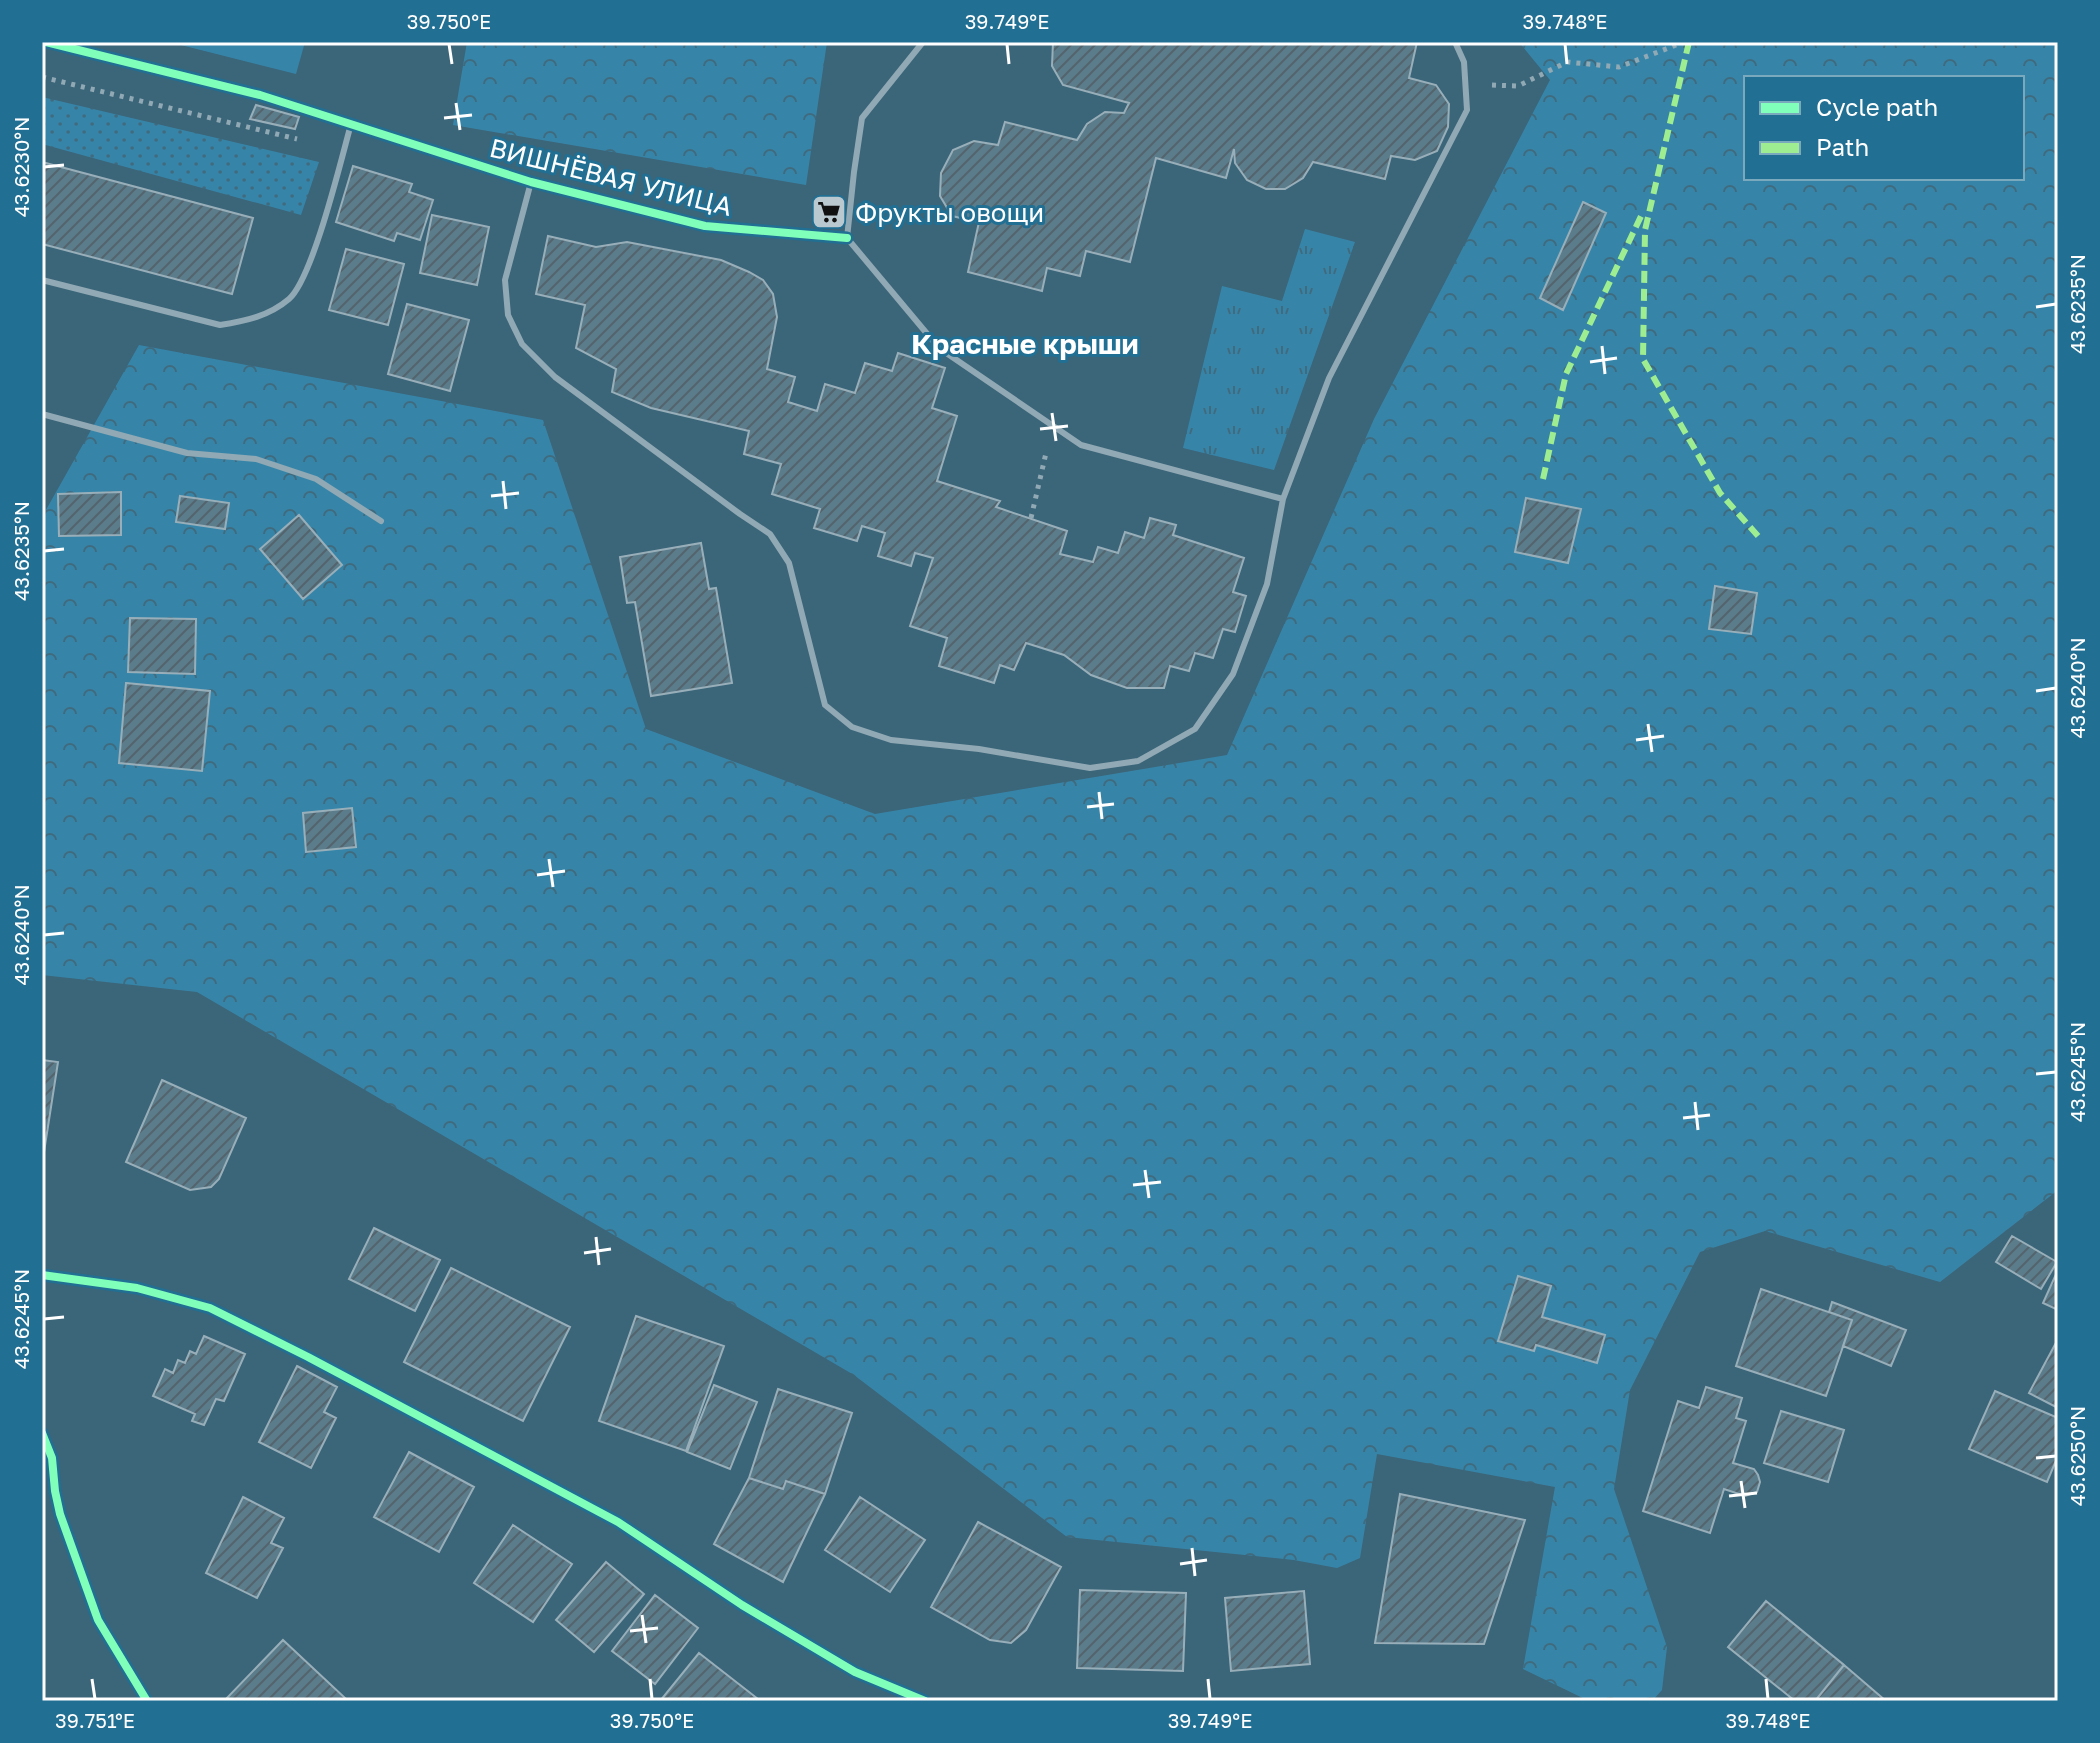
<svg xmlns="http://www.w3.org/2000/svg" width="2100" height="1743" viewBox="0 0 2100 1743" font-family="'Golos Text',sans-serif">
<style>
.grass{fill:#3685a9}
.forest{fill:url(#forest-crowns);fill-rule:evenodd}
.park{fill:url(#park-tufts)}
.garden{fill:url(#garden-dots)}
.building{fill:url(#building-hatch);stroke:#98afba;stroke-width:2}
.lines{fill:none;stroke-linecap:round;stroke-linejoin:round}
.path{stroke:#90a9b4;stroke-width:5;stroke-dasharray:4 6;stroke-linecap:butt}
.lane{stroke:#90a9b4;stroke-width:6}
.street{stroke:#90a9b4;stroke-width:8}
.quiet{stroke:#9fed91;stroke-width:6;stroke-dasharray:12 6;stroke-linecap:butt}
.cycleway-casing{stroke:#216f93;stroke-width:13}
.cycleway{stroke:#80ffba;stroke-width:8}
.ticks{fill:none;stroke:#fff;stroke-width:3}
.labels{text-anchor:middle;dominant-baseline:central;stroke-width:6;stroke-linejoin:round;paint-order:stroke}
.street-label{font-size:26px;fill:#fff;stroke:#216f93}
.poi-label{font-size:26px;fill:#fff;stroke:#216f93;text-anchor:start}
.neighbourhood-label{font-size:28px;font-weight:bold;fill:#fff;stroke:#216f93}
.neatline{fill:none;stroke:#fff;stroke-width:3}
.ticks-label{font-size:20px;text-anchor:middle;fill:#fff}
</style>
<defs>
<pattern id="forest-crowns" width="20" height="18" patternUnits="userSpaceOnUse" patternTransform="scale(2)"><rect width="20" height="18" fill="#3685a9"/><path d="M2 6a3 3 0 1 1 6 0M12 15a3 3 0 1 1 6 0" fill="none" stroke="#406b7f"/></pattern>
<pattern id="park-tufts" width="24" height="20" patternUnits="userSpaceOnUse" patternTransform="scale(2)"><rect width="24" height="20" fill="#3685a9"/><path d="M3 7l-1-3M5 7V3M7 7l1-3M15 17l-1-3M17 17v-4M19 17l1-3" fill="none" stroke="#406b7f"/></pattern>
<pattern id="garden-dots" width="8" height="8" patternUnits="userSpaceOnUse" patternTransform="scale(2)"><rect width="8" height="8" fill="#3685a9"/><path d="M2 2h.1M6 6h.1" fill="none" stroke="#406b7f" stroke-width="1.8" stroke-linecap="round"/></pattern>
<pattern id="building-hatch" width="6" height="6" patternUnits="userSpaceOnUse" patternTransform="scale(2)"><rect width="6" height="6" fill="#5b7c8b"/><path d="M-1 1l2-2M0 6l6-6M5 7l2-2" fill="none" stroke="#54646c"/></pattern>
</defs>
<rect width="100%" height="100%" fill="#3b6579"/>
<!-- grass -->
<path class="grass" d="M169,42H305L296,74Z"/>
<!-- forest -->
<path class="forest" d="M467,42H827L806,185L453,125Z
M1519,42H2058V1190L1940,1282L1765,1231L1700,1252L1630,1390L1614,1489L1667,1647L1662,1690L1652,1701H1589L1523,1669L1555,1487L1377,1454L1360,1558L1337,1568L1294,1560L1067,1537L854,1375L197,992L42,975V517L139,345L543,420L646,729L875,814L1227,755L1374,419L1550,80ZM1746,78H2022V178H1746Z"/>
<!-- park -->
<path class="park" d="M1305,229L1355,242L1274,470L1183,448L1222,286L1282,301Z"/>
<!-- garden -->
<path class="garden" d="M42,97L319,162L301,215L42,144Z"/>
<!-- building -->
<path class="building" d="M1053,42H1417L1409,78L1436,85L1449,104L1448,127L1437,151L1415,160L1391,156L1385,179L1313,162L1303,178L1285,189H1266L1247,180L1235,163L1234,149L1226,178L1156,158L1130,262L1086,251L1080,276L1047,268L1042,291L968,272L979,222L952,216L940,196L941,173L953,150L974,141L998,145L1005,122L1077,140L1087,124L1105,112L1124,113L1129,103L1063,85L1052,66Z
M256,105L299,117L295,129L250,119Z
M42,162L253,218L232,294L42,244Z
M353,166L412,184L409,192L433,200L420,240L397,233L394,241L336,222Z
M1583,202L1606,213L1563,310L1540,298Z
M432,215L489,227L477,285L420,273Z
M548,236L596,247L627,242L721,260L749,272L763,280L773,294L777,317L767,369L795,377L788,402L817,411L825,384L855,393L865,363L892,371L898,353L945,368L932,408L957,416L937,481L1000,501L996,507L1067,531L1060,554L1093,562L1098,547L1118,553L1125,532L1144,538L1150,518L1176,525L1173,535L1244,558L1233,592L1246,596L1235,632L1223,629L1213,658L1195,653L1189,671L1170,666L1164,688H1127L1091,675L1064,655L1026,643L1014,670L1000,665L994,683L939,666L947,638L910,626L933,558L915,553L911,566L878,556L885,533L862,526L857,541L814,528L820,509L772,494L781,464L744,454L749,431L651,408L612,392L616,369L576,348L585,305L536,294Z
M346,249L404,264L388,325L329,310Z
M407,304L469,320L450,391L388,374Z
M121,492V535L59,536L58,494Z
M180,496L229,503L225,529L176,522Z
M1526,498L1581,509L1568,563L1515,552Z
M299,515L342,565L303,599L260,549Z
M701,543L709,589L716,588L732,683L651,696L635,602L627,603L620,557Z
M1715,586L1757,593L1751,634L1709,629Z
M130,618L196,619L195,674L128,672Z
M126,683L210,691L202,771L119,763Z
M352,808L356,847L306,852L303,813Z
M42,1060L58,1062L42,1165Z
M162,1080L246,1118L219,1179L211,1187L190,1190L126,1162Z
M374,1228L440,1260L415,1311L349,1279Z
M2012,1236L2057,1262L2041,1289L1996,1262Z
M451,1268L570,1327L523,1421L404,1362Z
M2057,1272L2058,1273V1310L2043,1303Z
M1518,1276L1551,1286L1542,1317L1605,1335L1597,1363L1536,1345L1534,1351L1498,1341Z
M1761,1289L1852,1320L1826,1396L1736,1366Z
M1832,1302L1906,1330L1891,1366L1843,1346L1852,1320L1829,1312Z
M636,1316L724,1346L686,1451L599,1421Z
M204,1336L245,1354L224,1401L216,1399L204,1425L192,1421L195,1414L153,1396L165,1369L173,1373L178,1360L185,1363L190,1351L196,1354Z
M2058,1339V1408L2029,1393Z
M297,1366L337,1387L324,1412L336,1418L311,1468L259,1442Z
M714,1385L757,1402L730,1469L687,1452Z
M1706,1387L1742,1398L1736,1418L1746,1421L1733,1463L1754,1469L1758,1475L1760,1482L1757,1492L1745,1496L1724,1489L1710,1533L1643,1511L1678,1401L1699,1408Z
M778,1389L852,1413L825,1494L786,1481L783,1489L749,1478Z
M1995,1391L2058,1418V1456L2047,1482L1969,1449Z
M1781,1411L1844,1430L1828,1482L1764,1463Z
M409,1452L474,1487L439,1552L374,1517Z
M749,1478L783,1489L786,1481L825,1494L783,1582L714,1544Z
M1400,1494L1525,1520L1484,1644L1375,1643Z
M243,1497L284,1518L271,1543L283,1548L257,1598L206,1573Z
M860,1497L925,1540L890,1592L825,1550Z
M978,1522L1061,1567L1026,1630L1011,1643L990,1640L931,1607Z
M513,1525L572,1564L533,1622L474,1583Z
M606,1562L644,1594L594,1652L556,1620Z
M1080,1590L1186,1593L1183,1671L1077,1668Z
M1304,1591L1310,1664L1231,1671L1225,1598Z
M655,1595L698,1628L655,1684L612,1651Z
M1766,1601L1844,1665L1815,1701H1795L1728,1647Z
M283,1640L345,1698L342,1701H224Z
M699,1653L758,1699L757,1701H660Z
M1844,1665L1886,1701H1815Z"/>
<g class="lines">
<!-- path -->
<path class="path" d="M42,77L297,139
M1492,85L1518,86L1567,62L1619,67L1684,42
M1031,518L1046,453"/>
<!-- lane -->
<path class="lane" d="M923,42L862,118L854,172L847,238L939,348L1081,445L1283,499
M531,182L505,280L508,315L522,344L555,377L740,514L770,534L789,563L825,705L852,727L891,740L979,749L1090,768L1138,761L1195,729L1233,674L1267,584L1283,499L1329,378L1467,110L1464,62L1455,42
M42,280L220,325C246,321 269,316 289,299C313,278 341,160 351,124
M42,414L187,453L256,459L316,479L381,521"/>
<!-- street -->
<path class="street" d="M46,42L260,95L531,182L705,226L847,238
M42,1275L137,1288L210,1308L308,1357L618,1522L742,1605L855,1672L925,1701
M42,1433L52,1458L55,1491L60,1514L98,1620L147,1701"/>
<!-- quiet -->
<path class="quiet" d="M1689,42L1645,230L1643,359L1720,493L1759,537
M1543,479L1566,374L1643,212"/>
<!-- cycleway casing -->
<g class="cycleway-casing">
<path id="cycleway" d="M46,42L260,95L531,182L705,226L847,238
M42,1275L137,1288L210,1308L308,1357L618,1522L742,1605L855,1672L925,1701
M42,1433L52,1458L55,1491L60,1514L98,1620L147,1701"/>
</g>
<!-- cycleway -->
<use href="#cycleway" class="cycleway"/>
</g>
<!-- ticks -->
<path class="ticks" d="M449,44L452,64M1007,44L1009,64M1565,44L1567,64M456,103L460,130M444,118L472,115M44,167L64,165M2036,307L2056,304M1602,346L1605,374M1590,362L1617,358M1052,413L1056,441M1040,429L1068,426M503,481L506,509M491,496L519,493M44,551L64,549M2036,691L2056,688M1648,724L1652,752M1636,740L1664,736M1099,792L1102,819M1087,807L1114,804M549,859L553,887M537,875L565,871M44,935L64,933M2036,1074L2056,1072M1695,1102L1698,1130M1683,1118L1710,1115M1145,1170L1149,1198M1133,1185L1161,1182M596,1237L599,1265M584,1253L611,1249M44,1319L64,1317M2036,1458L2056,1456M1741,1481L1745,1508M1729,1496L1757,1493M1192,1548L1195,1576M1180,1564L1207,1560M642,1615L646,1643M630,1631L658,1628M92,1679L95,1699M650,1679L652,1699M1208,1679L1210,1699M1766,1679L1768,1699"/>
<!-- icons -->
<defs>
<g id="supermarket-square" transform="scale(1.8)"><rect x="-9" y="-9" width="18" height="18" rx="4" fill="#bac9d0" stroke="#216f93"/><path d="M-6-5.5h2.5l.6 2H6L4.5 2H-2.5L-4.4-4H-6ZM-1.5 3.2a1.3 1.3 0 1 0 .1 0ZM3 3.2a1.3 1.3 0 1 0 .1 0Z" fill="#111"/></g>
</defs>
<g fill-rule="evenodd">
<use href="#supermarket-square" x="829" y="212"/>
</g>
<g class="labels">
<!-- street labels -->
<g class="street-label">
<text transform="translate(611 177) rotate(14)">ВИШНЁВАЯ УЛИЦА</text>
</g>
<!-- poi labels -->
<g class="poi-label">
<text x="855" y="212">Фрукты овощи</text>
</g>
<!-- neighbourhood labels -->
<g class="neighbourhood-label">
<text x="1025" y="343">Красные крыши</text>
</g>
</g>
<!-- border -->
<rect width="2100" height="1743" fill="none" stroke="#216f93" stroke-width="88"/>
<!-- legend -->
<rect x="1744" y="76" width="280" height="104" fill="#216f93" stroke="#7aa9be" stroke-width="2"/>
<rect x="1760" y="102" width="40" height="12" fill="#80ffba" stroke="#7aa9be" stroke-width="2"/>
<text x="1816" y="116" font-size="24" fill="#ffffff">Cycle path</text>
<rect x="1760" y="142" width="40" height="12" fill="#9fed91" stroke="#7aa9be" stroke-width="2"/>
<text x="1816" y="156" font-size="24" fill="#ffffff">Path</text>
<rect x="44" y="44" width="2012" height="1655" class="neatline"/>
<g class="ticks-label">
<text x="449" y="29">39.750°E</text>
<text x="1007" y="29">39.749°E</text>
<text x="1565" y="29">39.748°E</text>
<text transform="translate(22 167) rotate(-90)" y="7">43.6230°N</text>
<text transform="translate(2078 304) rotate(-90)" y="7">43.6235°N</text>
<text transform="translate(22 551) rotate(-90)" y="7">43.6235°N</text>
<text transform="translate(2078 688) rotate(-90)" y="7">43.6240°N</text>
<text transform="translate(22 935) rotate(-90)" y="7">43.6240°N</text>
<text transform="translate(2078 1072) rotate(-90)" y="7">43.6245°N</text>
<text transform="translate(22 1319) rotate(-90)" y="7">43.6245°N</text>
<text transform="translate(2078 1456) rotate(-90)" y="7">43.6250°N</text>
<text x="95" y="1728">39.751°E</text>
<text x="652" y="1728">39.750°E</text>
<text x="1210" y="1728">39.749°E</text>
<text x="1768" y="1728">39.748°E</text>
</g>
</svg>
